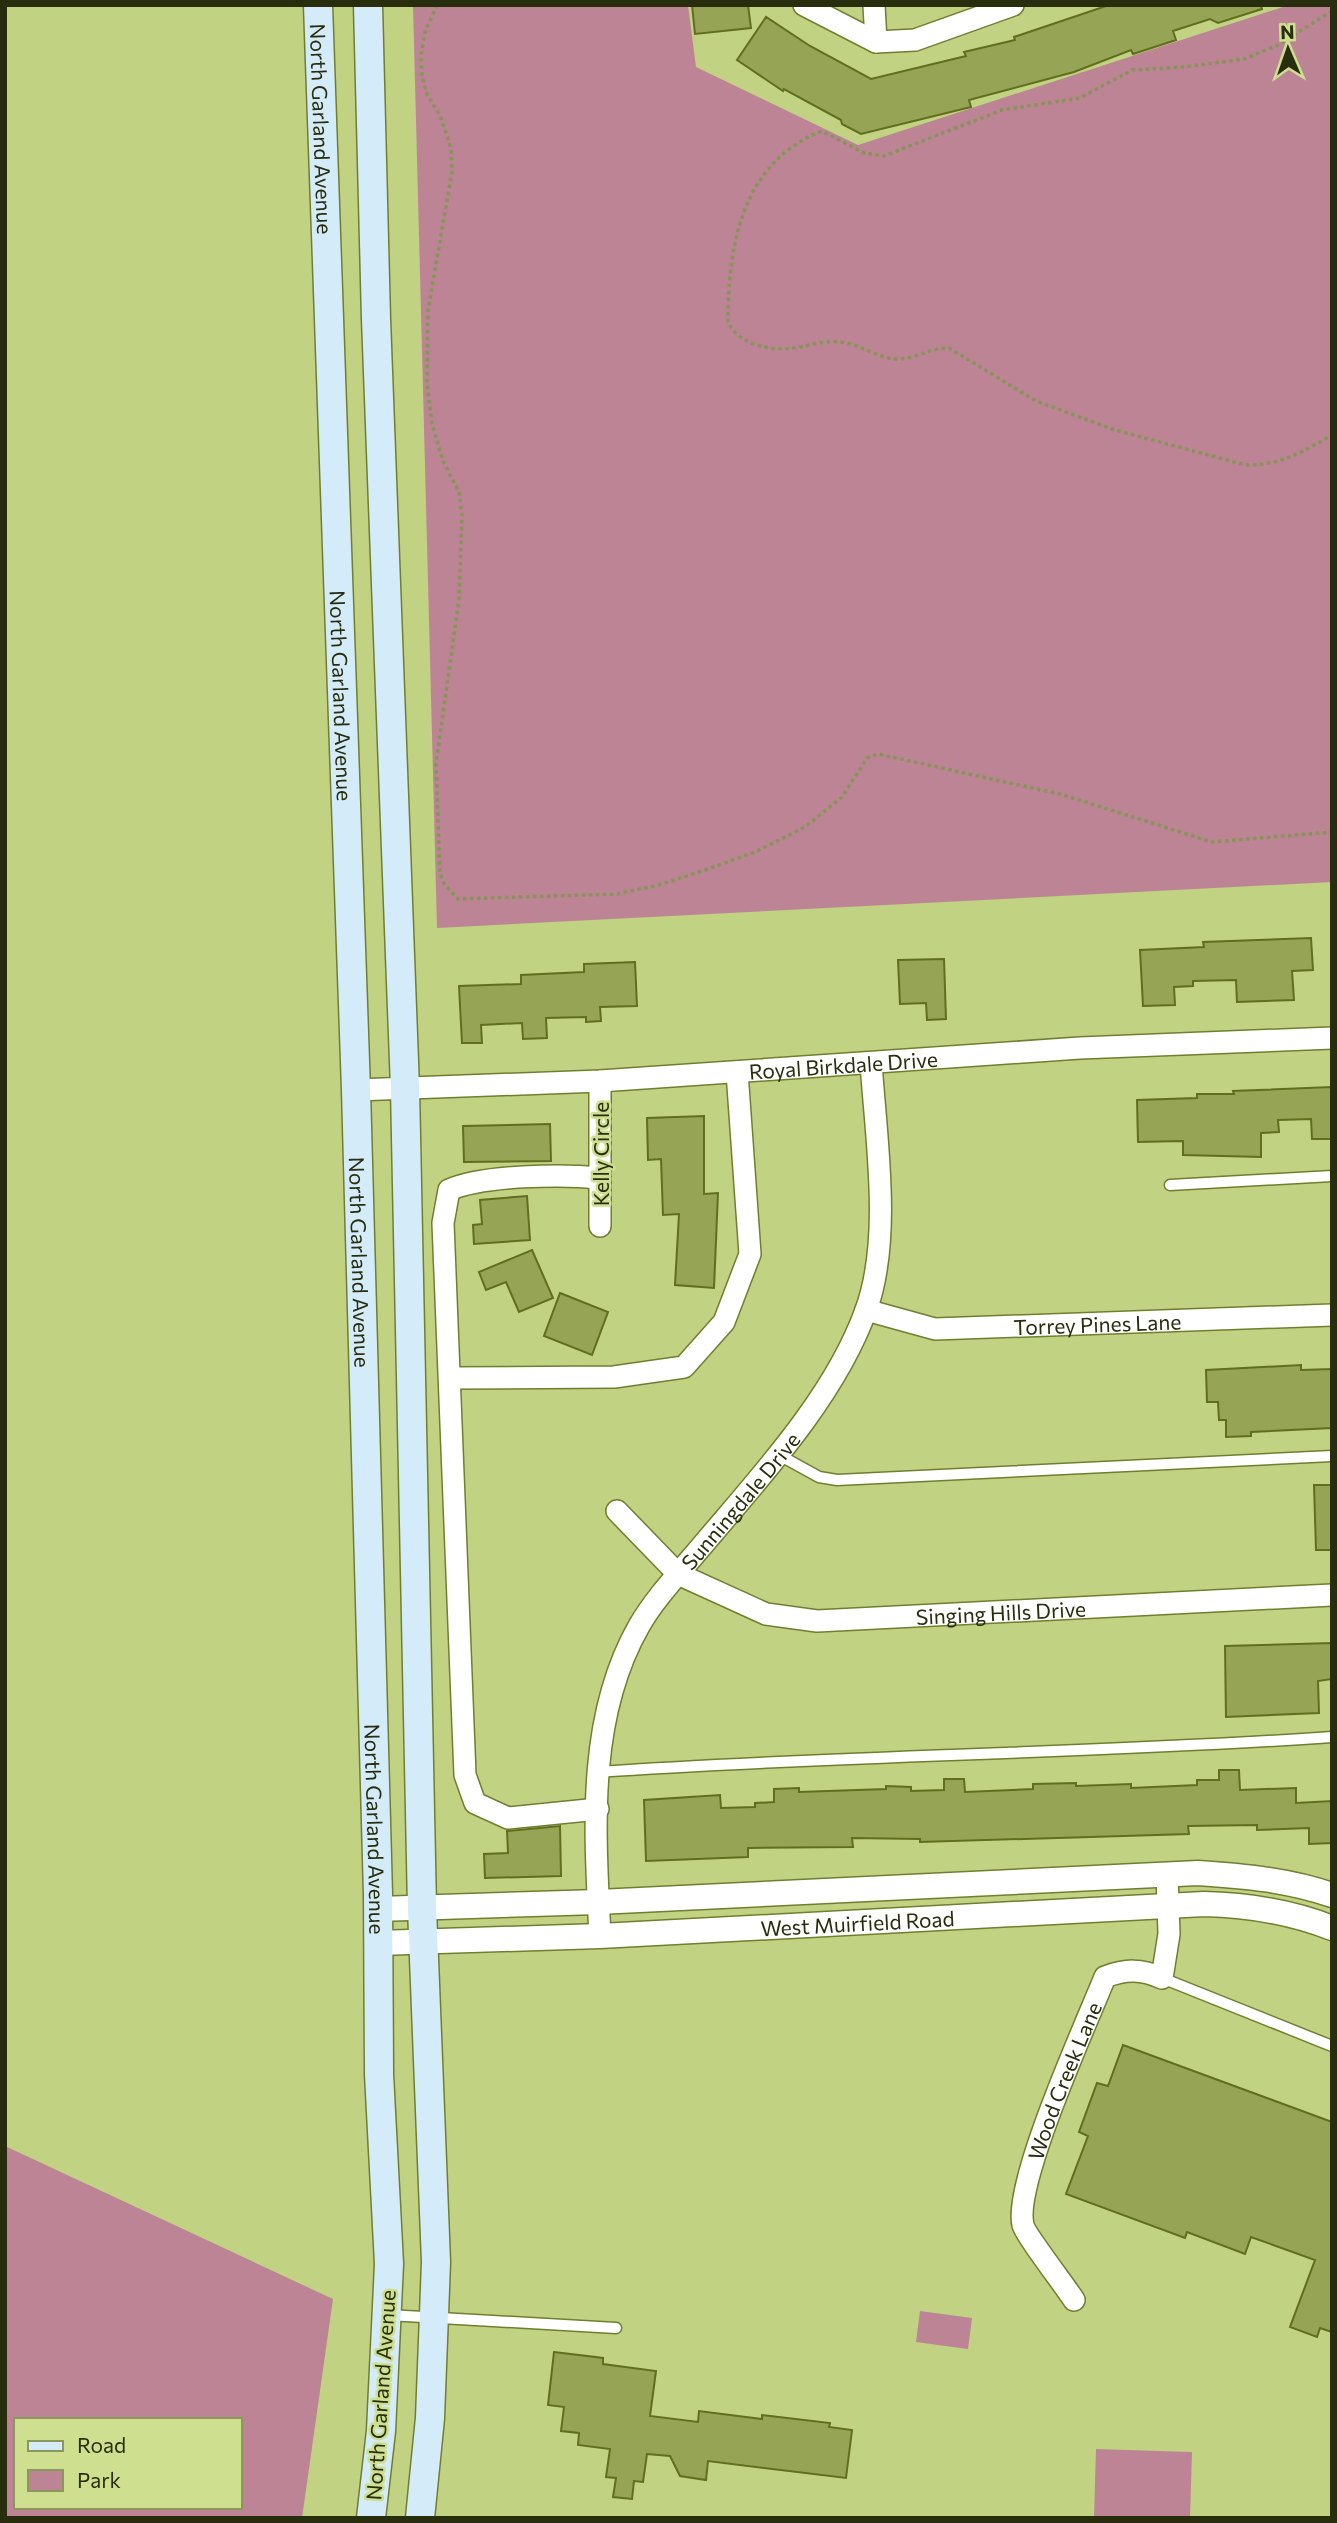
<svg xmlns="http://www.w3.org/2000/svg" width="1337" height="2523" viewBox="0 0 1337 2523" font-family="Commissioner,sans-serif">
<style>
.green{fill:#bd8496;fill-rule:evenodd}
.building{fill:#96a555;stroke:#616e1e;stroke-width:2}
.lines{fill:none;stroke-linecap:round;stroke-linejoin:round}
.service-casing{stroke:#707e30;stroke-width:13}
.minor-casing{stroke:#707e30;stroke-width:24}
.tertiary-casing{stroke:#707e30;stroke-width:27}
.secondary-casing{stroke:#707e30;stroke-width:31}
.path{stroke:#879457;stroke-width:3.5;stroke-dasharray:3.5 3.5;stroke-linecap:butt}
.service{stroke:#fff;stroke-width:10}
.minor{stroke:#fff;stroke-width:21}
.tertiary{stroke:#fff;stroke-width:24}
.secondary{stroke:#d4ebfa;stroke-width:28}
.labels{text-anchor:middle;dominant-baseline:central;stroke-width:5;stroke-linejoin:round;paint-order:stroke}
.street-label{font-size:21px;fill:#282e0d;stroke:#cedf8f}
</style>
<rect width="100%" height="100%" fill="#c1d283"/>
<!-- green -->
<path class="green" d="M413,5H688L696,67L858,145L1289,5H1332V882L437,928Z
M5,2146L333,2299L302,2518H5ZM16,2420H240V2507H16Z
M920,2311L972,2318L968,2349L916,2342Z
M1096,2449L1192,2452L1190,2518H1094Z"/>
<!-- building -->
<path class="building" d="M692,5H748L751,28L695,34Z
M1109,5H1261L1262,9L1218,23L1210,19L1173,31L1176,40L1133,54L1131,50L1074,72L969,100L971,107L861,134L842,124L841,120L784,89L783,91L737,60L766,17L810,46L871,79L966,56L964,52L1015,40L1014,37Z
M1311,938L1313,970L1292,971L1294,1000L1237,1002L1236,980L1193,981V986L1174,987L1175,1005L1143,1006L1140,950L1204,947L1203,942Z
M944,959L946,1019L927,1020L926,1003L900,1004L898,960Z
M635,962L637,1006L600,1007L601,1021L586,1022V1017L546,1018L547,1038L523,1039L522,1023L481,1025L482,1043H462L459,986L521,984V975L584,972V964Z
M1331,1087L1332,1139H1312L1311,1119L1278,1120L1279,1132L1261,1133V1157L1183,1155V1141L1138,1142L1137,1100L1197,1098V1094H1234L1233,1091Z
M704,1116V1194L718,1193L714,1288L675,1285L679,1214L663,1215L661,1159L648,1160L647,1118Z
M550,1124L551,1161L464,1162L463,1126Z
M527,1196L530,1240L474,1244L473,1225L482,1224L480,1200Z
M532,1250L553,1298L519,1312L506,1282L486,1290L479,1272Z
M560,1293L608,1312L592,1355L544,1336Z
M1301,1365V1370L1332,1369V1428L1251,1432V1436L1226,1437V1420H1219L1218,1402H1207L1206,1370Z
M1314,1485H1332V1550H1316Z
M1332,1643V1679L1318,1681L1319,1713L1226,1717L1225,1646Z
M1219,1770H1239L1240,1790L1296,1788V1803L1332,1801V1843L1309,1844V1828L1257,1830V1825L1188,1826L1189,1834L920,1842V1839L852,1838L853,1847L748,1848V1857L646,1861L644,1800L720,1795L721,1808L755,1807V1803L774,1802V1789L799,1788V1792L886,1789V1786L911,1787V1791L944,1790V1779H964L965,1792L1033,1789V1784L1076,1783V1786L1131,1784V1788L1197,1785V1780H1219Z
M560,1826L561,1876L485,1878L484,1854L508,1853L507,1831Z
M1123,2045L1332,2122V2332L1320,2328L1317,2337L1290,2327L1315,2260L1251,2237L1245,2254L1187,2232L1185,2238L1066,2194L1088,2136L1079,2132L1097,2083L1108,2086Z
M554,2352L603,2358V2364L656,2371L650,2416L698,2422L699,2411L762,2419V2415L830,2423L829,2427L852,2430L846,2478L708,2461L706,2480L680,2476L670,2456L647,2454L643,2482L634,2481L632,2499L613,2497L616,2478L606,2477L610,2449L578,2445L579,2433L561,2431L564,2407L548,2405Z"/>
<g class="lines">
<!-- service casing -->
<g class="service-casing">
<path id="service" d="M1170,1185L1332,1176
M779,1455L819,1477L837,1480L1332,1456
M598,1772C842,1755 1087,1754 1332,1737
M1162,1978L1332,2046
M388,2315L616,2328"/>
</g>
<!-- minor casing -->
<g class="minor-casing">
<g id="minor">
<path d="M804,5L876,42L915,40L1013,5"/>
<path d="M874,5L876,42"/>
<path id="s1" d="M356,1090L600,1081L1080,1048L1332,1038"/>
<path d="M600,1226V1081"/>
<path id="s2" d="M866,1310L935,1329L1332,1315"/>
<path d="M451,1378L614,1377L684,1367L724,1322L750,1254L737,1072"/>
<path id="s3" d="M617,1511L678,1574L766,1614L817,1621L1332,1595"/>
<path d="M598,1809L508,1818L475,1803L465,1775L443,1223L449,1190C483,1175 562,1174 600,1178"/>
<path id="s4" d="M600,1936C595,1832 586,1719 639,1626C655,1598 680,1572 701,1547C760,1477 835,1397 866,1310C892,1239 876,1138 871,1063"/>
<path id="s5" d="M1074,2300C1065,2286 1025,2234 1023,2225C1013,2184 1086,2024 1105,1977C1126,1969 1141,1969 1162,1978L1169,1934L1167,1874"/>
</g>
</g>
<!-- tertiary casing -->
<g class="tertiary-casing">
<g id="tertiary">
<path d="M378,1909L598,1902L1198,1873C1244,1876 1288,1880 1332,1895"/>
<path id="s6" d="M378,1943L600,1936L1204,1904C1248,1905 1291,1912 1332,1928"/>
</g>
</g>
<!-- secondary casing -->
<g class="secondary-casing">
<g id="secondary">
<path id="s7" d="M318,5L356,1090L378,1895L379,2074L389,2264L381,2431L371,2518"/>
<path d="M368,5L376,319L405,1088L422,1908L436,2262L430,2418L420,2518"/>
</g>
</g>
<!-- path -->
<path class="path" d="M437,5L425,32L421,56L422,77L427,94L440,116L451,148L452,172L428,310L427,384L432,424L443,461L459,492L462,515L459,599L436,764L440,873L444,884L458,899L617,894L659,885L708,869L755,852L805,827L842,797L867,758L878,754L1060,794L1212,842L1332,832
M1332,11L1278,45L1244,59L1183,67L1132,70L1080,98L1002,110L884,156L864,153L822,131C742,162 728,245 728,322C737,343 769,352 793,348C810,346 822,340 840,342C860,344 877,358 897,359C915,359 930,348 949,348L1036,401L1115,430L1246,465C1279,466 1304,451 1332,435"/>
<!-- service -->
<use href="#service" class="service"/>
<!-- minor -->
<use href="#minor" class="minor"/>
<!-- tertiary -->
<use href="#tertiary" class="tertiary"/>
<!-- secondary -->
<use href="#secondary" class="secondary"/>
</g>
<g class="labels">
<!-- street labels -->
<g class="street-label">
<text stroke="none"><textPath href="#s7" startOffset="124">North Garland Avenue</textPath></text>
<text stroke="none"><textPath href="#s7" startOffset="691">North Garland Avenue</textPath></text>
<text stroke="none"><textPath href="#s1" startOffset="488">Royal Birkdale Drive</textPath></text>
<text transform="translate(600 1154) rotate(-90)">Kelly Circle</text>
<text stroke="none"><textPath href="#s7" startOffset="1258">North Garland Avenue</textPath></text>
<text stroke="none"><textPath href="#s2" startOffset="234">Torrey Pines Lane</textPath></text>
<text stroke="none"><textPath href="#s4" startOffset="478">Sunningdale Drive</textPath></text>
<text stroke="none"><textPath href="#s3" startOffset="420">Singing Hills Drive</textPath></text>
<text stroke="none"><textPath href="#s7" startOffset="1825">North Garland Avenue</textPath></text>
<text stroke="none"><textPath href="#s6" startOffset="480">West Muirfield Road</textPath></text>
<text stroke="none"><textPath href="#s5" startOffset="242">Wood Creek Lane</textPath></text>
<text transform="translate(380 2395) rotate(-86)">North Garland Avenue</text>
</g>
</g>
<!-- border -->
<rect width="1337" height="2523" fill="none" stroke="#282e0d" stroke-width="14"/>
<!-- legend -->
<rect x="14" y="2418" width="228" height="91" fill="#cedf8f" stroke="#8c985b" stroke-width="2"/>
<rect x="28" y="2441" width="35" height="10" fill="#d4ebfa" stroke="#8c985b" stroke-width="2"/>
<text x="77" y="2453" font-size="21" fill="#282e0d">Road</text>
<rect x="28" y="2470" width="35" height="21" fill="#bd8496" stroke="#8c985b" stroke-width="2"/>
<text x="77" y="2488" font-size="21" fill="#282e0d">Park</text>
<!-- north arrow -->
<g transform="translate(1288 49) rotate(358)" stroke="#cedf8f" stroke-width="5" paint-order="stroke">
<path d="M0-5L12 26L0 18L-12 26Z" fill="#282e0d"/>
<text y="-10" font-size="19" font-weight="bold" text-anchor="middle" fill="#282e0d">N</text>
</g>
</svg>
